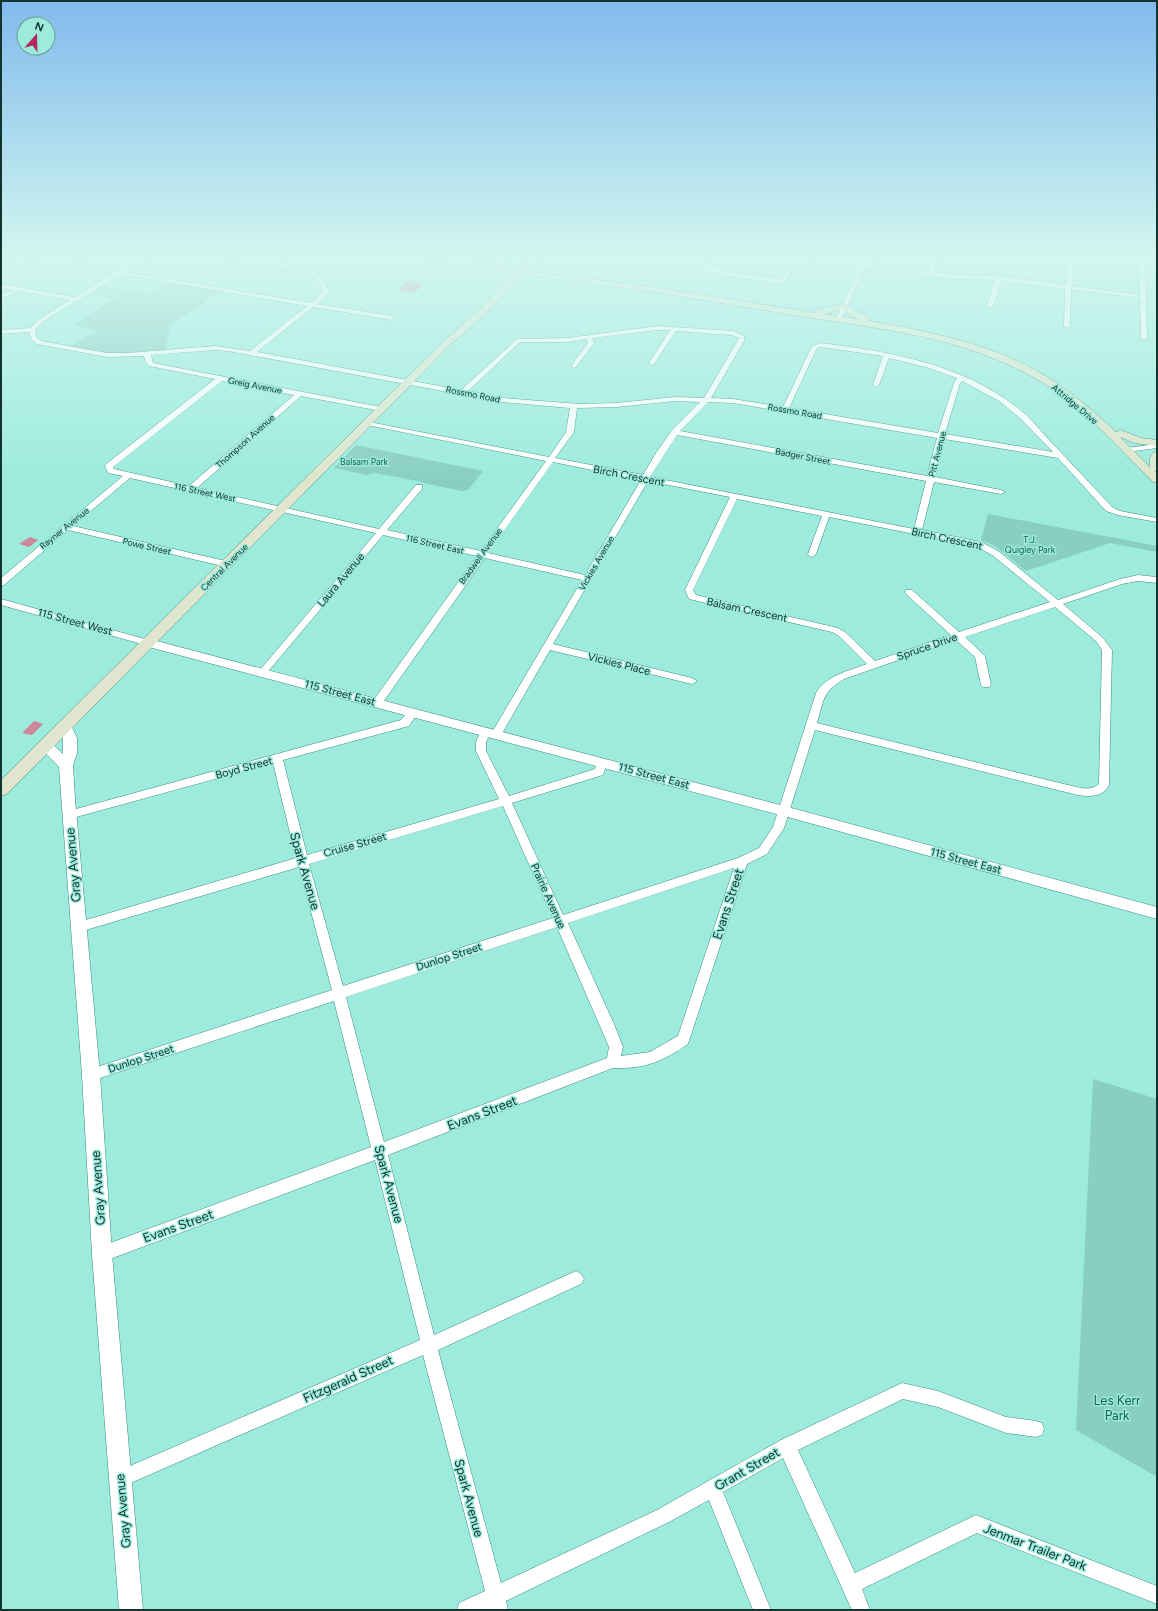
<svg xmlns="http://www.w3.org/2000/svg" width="1158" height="1611" viewBox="0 0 1158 1611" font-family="Figtree,sans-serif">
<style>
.green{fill:#88cec1}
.building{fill:#ce8699}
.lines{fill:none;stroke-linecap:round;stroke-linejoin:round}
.minor-casing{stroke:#3c8b7f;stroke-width:1}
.tertiary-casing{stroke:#3c8b7f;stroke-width:1}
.secondary-casing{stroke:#3c8b7f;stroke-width:1}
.minor{fill:#fff;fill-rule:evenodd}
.tertiary{fill:#fff;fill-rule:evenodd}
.secondary{fill:#dfe6cd;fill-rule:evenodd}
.labels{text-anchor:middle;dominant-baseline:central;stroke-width:3;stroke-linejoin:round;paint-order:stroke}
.far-street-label{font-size:9px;fill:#12332e;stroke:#9cebdd}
.far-park-label{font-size:9px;fill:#146157;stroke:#9cebdd}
.street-label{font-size:11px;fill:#12332e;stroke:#9cebdd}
.near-street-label{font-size:13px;fill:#12332e;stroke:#9cebdd}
.near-park-label{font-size:13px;fill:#146157;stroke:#9cebdd}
</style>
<rect width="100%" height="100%" fill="#9cebdd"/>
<!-- green -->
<path class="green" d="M171,281L222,290L170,325L165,352L107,355L68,348L97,331L76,326V323L116,298L85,293L98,285L150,294Z
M356,445L483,471L468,490L462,491L428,484C424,481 383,475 374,473L367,475L334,468Z
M988,514L1157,546V552L1110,543L1026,571L995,546L981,540Z
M1093,1079L1157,1099V1477L1076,1430Z"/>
<!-- building -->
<path class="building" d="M408,281L424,284L414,293L397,290Z
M30,537L38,540L29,547L19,544Z
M34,721L43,724L32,735L22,733Z"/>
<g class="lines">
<!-- minor casing -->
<g class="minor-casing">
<path id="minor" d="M1,258H13L1,261Z
M31,258H43L119,270L139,258H146L125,272L311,303L320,295L323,290L314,276L304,272L228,258C244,257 303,265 316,273C322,276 325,285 329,290L325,297L317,304L392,316L395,318L392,320L313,307L257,352L461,390L517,339L568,338L657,326L733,331L744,336V341L711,398L733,399L783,407L812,346L821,343C893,352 968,365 1025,414C1035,423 1044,435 1054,445C1073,466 1093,486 1112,507L1120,511L1157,518V522L1118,515L1106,511L1058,458L944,439L935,477L1001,490L1005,492L1001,494L934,482L922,530L981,542L998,551L1058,600L1120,579L1138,575L1157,577V583L1138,581L1122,584L1063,604L1102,637L1112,650L1109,785C1103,797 1090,797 1078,795L815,730L784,828L767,854L747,864L688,1044C662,1062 644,1069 613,1068L388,1155L434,1335L576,1271L581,1274L584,1279L581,1284L438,1350L501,1583L657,1510L781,1440L902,1383L938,1391L1006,1417L1036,1421L1042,1423L1044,1429L1042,1435L1036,1437L1006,1433L938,1407L903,1399L798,1450L855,1573L976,1515L1157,1586V1604L977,1533L862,1589L870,1610H852L783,1458L723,1492L771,1610H753L709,1500L669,1522L506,1601L508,1610H490L489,1609L486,1610H457L459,1603L485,1591L423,1355L126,1485L120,1488L114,1485L111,1479L114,1473L420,1340L375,1160L102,1262L97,1259L94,1254L97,1249L102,1246L371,1147L334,1001L91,1081L86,1080L84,1075L86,1070L91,1069L332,990L299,867L79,932L75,931L73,927L75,923L79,922L296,858L273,763L69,819L65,818L63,815L65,812L401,720C406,715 409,707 417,709L418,712L409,726L283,760L307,855L499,799L476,751V742L482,729H490L491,732L486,742V751L509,796L595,769L598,760H606L607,763L603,775L512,803L563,915L738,858L759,848L773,827L816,693C827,675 848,671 867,664L839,636L832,632L689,599L685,590L730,497L648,481L553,644L692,678L697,681L692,684L550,650L500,737H492L491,734L582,580L485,558L381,705L377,706L372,703L373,701L477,556L383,535L265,675H259L257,673L259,671L376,533L130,478L73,526L230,562L231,564L230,566L227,567L68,530L4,585L1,586V578L123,476L108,473L105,466L106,464L215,379L149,366L145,361L144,356L107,357L37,344L31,339L29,332L1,334V330L30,328L40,319L70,300L19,291L1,299V295L12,290L1,288V284L75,297L114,273ZM121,274L307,306L250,351L215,346L128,353H107L41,341L37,338L35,330L44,321ZM657,330H670L649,363L652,365L654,364L676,331L732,335L739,338L704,398L675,397L617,403L580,404L502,398L468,391L520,342H568L586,339L588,343L571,366L574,368L576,367L594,343L592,338ZM821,347L883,356L873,385L876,387L879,385L889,358L926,367L957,378L954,383L938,433L789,408L817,348ZM215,350L228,351L502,402L570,408L566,432L549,457L364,421L363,423L367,425L546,461L481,551L387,530L422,489V485H416L379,529L197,488L301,396L381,411L385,409L381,407L153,363L151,355ZM222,381L294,395L189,486L114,469L113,467ZM962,381L999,401L1020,418L1053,452L945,434L960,383ZM675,401L700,402L672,430L656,453L643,475L555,458L574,432L577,408L617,407ZM708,402L733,403L937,438L927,476L680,431ZM677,435L926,481L914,529L650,477ZM553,462L641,480L585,575L488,553ZM737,499L822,516L808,554L809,556L812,557L816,554L829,517L975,546L992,555L1050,602L959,632L912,590H906L905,592L906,594L951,635L875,661L845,632L838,628L696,595L693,590ZM1055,607L1096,641L1102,650L1099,784C1091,791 1081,788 1072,786L817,723C824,700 822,692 844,679L956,640L975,657L981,685L983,687H989L991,685L985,656L965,637ZM503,806L553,918L343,986L309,864ZM734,868L678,1036L650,1052L621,1056L623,1047L614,1024L568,923ZM557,927L609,1047L607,1058L384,1142L346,997Z
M685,258C697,257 711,267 723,270C742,275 760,277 779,279H782L794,258H800L786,281L779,283C752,279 706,276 685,258Z
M810,258H824L861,263L863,258H869L866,263L928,272L932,258H938L933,272L954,275L999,276L1066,285L1069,258H1075L1072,286L1140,295L1139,258H1145L1147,338L1144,340L1141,338L1140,298L1071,289L1070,326L1067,328L1064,326L1065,289L1001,281L993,306L990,308L987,306L995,280L954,279L865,267L842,319L839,321L836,319L860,266L813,260Z
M1157,444V448L1127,452L1123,450L1127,448Z
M1,599L152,641L154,643L149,646L1,605Z"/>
</g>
<!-- tertiary casing -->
<g class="tertiary-casing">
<path id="tertiary" d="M149,639L784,806L1157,907V919L784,816L145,646L143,643L145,640Z
M65,721L70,723L77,738V753L73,765L75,799L100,1075L112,1254L143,1610H119L92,1254L82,1075L59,767L39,746L41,743C51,740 56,748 63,754V738L58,726L60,723Z"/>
</g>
<!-- secondary casing -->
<g class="secondary-casing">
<path id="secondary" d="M431,258H447L520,269L532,258H540L528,271L654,287L815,313L816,310L845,303C850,305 852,308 856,311C861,314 867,315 871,319L869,321C933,332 1000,345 1055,382C1077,397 1097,414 1116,432L1121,430L1141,438L1157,440V446L1135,443L1120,437L1150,467C1150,460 1149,453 1157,451V471H1155L1157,474V483L1153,482C1115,444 1078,401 1029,375C960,337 882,329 805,317C754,309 704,300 653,292C610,286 567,281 524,275L483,316L450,345L7,794L1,796V780L444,341L477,312L515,274L435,261ZM843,309L851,316L859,319L824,314Z"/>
</g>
<!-- minor -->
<use href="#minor" class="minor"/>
<!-- tertiary -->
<use href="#tertiary" class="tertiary"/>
<!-- secondary -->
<use href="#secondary" class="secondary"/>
</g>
<!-- sky -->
<linearGradient id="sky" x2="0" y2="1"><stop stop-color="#81baec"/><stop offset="0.53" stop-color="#d2f6f0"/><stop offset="1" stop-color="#d2f6f0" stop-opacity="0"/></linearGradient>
<rect width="1158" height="483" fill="url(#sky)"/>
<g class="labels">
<!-- far-street labels -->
<g class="far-street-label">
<text transform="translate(255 385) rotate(11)">Greig Avenue</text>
<text transform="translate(473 394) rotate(11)">Rossmo Road</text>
<text transform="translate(1075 404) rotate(40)">Attridge Drive</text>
<text transform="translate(795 411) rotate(10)">Rossmo Road</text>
<text transform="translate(245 441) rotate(-42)">Thompson Avenue</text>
<text transform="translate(937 454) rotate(-75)">Pitt Avenue</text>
<text transform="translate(803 456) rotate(11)">Badger Street</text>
<text transform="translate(205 492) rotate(12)">116 Street West</text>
<text transform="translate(64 528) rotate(-39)">Rayner Avenue</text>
<text transform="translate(435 544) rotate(13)">116 Street East</text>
<text transform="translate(147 546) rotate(13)">Powe Street</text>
<text transform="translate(480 556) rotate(-54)">Bradwell Avenue</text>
<text transform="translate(596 563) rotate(-60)">Vickies Avenue</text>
<text transform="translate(224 567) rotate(-45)">Central Avenue</text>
</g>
<!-- far-park labels -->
<g class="far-park-label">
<text x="364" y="461">Balsam Park</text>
<text x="1030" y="539">T.J.<tspan x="1030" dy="10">Quigley Park</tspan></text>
</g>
<!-- street labels -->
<g class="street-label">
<text transform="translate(629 476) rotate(11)">Birch Crescent</text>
<text transform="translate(947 539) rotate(12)">Birch Crescent</text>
<text transform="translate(341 580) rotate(-50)">Laura Avenue</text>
<text transform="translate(747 610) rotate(12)">Balsam Crescent</text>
<text transform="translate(75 622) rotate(15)">115 Street West</text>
<text transform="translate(927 647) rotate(-19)">Spruce Drive</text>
<text transform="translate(619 664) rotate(14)">Vickies Place</text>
<text transform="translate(340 693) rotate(15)">115 Street East</text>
<text transform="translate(244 768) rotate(-15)">Boyd Street</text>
<text transform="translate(654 776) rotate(15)">115 Street East</text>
<text transform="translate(355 845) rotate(-16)">Cruise Street</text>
<text transform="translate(966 861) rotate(15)">115 Street East</text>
<text transform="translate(548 896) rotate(66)">Prairie Avenue</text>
<text transform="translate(449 957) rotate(-18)">Dunlop Street</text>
<text transform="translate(141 1059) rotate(-18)">Dunlop Street</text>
</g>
<!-- near-street labels -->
<g class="near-street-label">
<text transform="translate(73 865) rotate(-95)">Gray Avenue</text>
<text transform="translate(305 871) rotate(74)">Spark Avenue</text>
<text transform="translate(728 904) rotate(-72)">Evans Street</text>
<text transform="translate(482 1113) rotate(-21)">Evans Street</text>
<text transform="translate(389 1184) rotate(75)">Spark Avenue</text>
<text transform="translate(98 1188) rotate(-94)">Gray Avenue</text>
<text transform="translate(178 1226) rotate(-20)">Evans Street</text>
<text transform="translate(348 1379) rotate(-24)">Fitzgerald Street</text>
<text transform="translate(747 1469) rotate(-30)">Grant Street</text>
<text transform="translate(469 1498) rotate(75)">Spark Avenue</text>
<text transform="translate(123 1511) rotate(-95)">Gray Avenue</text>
<text transform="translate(1035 1547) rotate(21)">Jenmar Trailer Park</text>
</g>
<!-- near-park labels -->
<g class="near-park-label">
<text x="1117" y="1400">Les Kerr<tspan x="1117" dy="15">Park</tspan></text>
</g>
</g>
<!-- border -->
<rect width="1158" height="1611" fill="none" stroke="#12332e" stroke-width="4"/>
<!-- north arrow -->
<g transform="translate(36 36) rotate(20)"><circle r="19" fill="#9cebdd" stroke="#65a197"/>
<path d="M0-3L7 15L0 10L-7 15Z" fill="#b42760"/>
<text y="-6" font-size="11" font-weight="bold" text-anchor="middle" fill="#12332e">N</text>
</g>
</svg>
